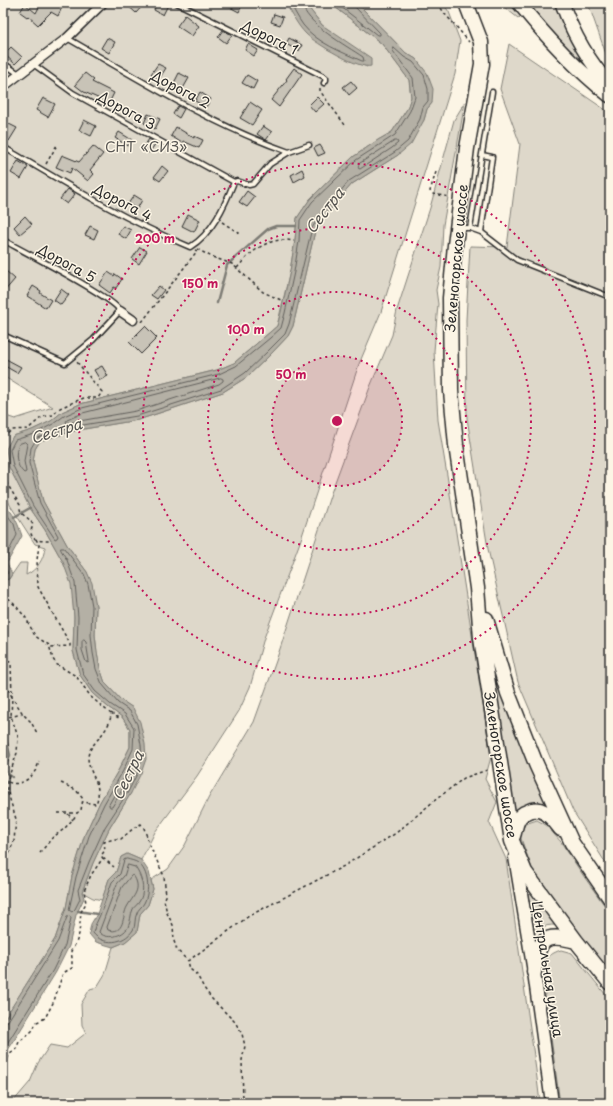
<svg xmlns="http://www.w3.org/2000/svg" width="613" height="1106" viewBox="0 0 613 1106" font-family="'Playpen Sans',sans-serif">
<style>
.green{fill:#ded8ca;stroke:#84827a}
.water{fill:#b4b0a5;stroke:#7d7b74}
.lines{fill:none;stroke-linecap:round;stroke-linejoin:round}
.shore{stroke:#62605c;stroke-width:1}
.stream{stroke:#7d7b74;stroke-width:2.5}
.building{fill:#c8c3b7;stroke:#2b2b2b}
.service-casing{stroke:#2b2b2b;stroke-width:7}
.minor-casing{stroke:#2b2b2b;stroke-width:11}
.secondary-casing{stroke:#2b2b2b;stroke-width:15}
.primary-casing{stroke:#2b2b2b;stroke-width:16}
.trunk-casing{stroke:#2b2b2b;stroke-width:17}
.path{stroke:#2b2b2b;stroke-width:1.5;stroke-dasharray:3 3;stroke-linecap:butt}
.service{stroke:#fcf5e5;stroke-width:4}
.minor{stroke:#fcf5e5;stroke-width:8}
.secondary{stroke:#fcf5e5;stroke-width:12}
.primary{stroke:#fcf5e5;stroke-width:13}
.trunk{stroke:#fcf5e5;stroke-width:14}
.ring{fill:none;stroke:#c2185b;stroke-width:2;stroke-dasharray:2 4}
.labels{text-anchor:middle;dominant-baseline:central;stroke-width:3;stroke-linejoin:round;paint-order:stroke}
.street-label{font-size:14px;fill:#2b2b2b;stroke:#fcf5e5}
.park-label{font-size:14px;fill:#585653;stroke:#fcf5e5}
.water-label{font-size:15px;font-style:italic;fill:#545350;stroke:#fcf5e5}
.centre{fill:#c2185b;stroke:#fcf5e5;stroke-width:2}
.ring-label{font-size:12px;text-anchor:middle;font-weight:bold;fill:#c2185b;stroke:#fcf5e5;stroke-width:3;stroke-linejoin:round;paint-order:stroke}
</style>
<rect width="100%" height="100%" fill="#fcf5e5"/>
<filter id="ink" filterUnits="userSpaceOnUse"><feTurbulence type="fractalNoise" baseFrequency=".025" numOctaves="2"/><feDisplacementMap in="SourceGraphic" scale="8" xChannelSelector="R" yChannelSelector="G"/><feConvolveMatrix kernelMatrix="1 2 1 2 8 2 1 2 1" color-interpolation-filters="sRGB"/></filter>
<g filter="url(#ink)">
<!-- green -->
<path class="green" d="M3,3H286L290,11L327,49L367,67L333,33L322,25L305,3H330L382,44L409,80L411,97L407,109L392,132L378,140L353,157L310,199L297,218L295,240L290,271L277,326L234,363L217,370L80,404L62,412L51,421L32,430L13,436L9,467L30,508L45,530L63,562L72,584L74,617L73,651L80,675L92,693L108,707L122,717L130,729V747L119,769L100,802L85,834L72,876L66,908L55,939L3,1021V581L9,579L20,563H27L26,575C37,570 44,559 45,547L35,544L10,505L6,495H3V415L15,419L53,407L3,376Z
M357,3H443L449,12L460,41L455,74L381,312L359,364L300,542L264,638L250,687L239,711L197,776L155,832L141,860L127,854L121,857L116,872L109,879L102,900L93,898L82,892L93,863L109,829L131,793L133,708L121,700L105,683L100,668L97,652L95,635L96,606L87,572L67,545L43,501L33,462L35,449L40,441L53,437L78,430L138,420L223,392L247,377L270,355L288,336L293,326L315,231L322,219L352,184L398,155L424,120L427,109L432,103L416,59L406,53Z
M499,3H511L521,17L518,18Z
M526,3H554L567,34L585,66L562,45Z
M588,3H610V60L607,57Z
M509,44L610,113V870L573,811L518,682L488,549L467,418L466,320L470,246L507,247L520,144L500,89Z
M465,102L443,225L441,267L436,290L438,304L434,351L438,420L448,481L491,757L485,779L497,802L489,822L506,859L536,1070L540,1103H12L30,1082L38,1063L50,1045L67,1048L86,1033L82,1025L81,1004L90,989L97,987L105,974L113,947L125,942L137,932L140,914L148,905L153,889L151,880L168,869L185,845L209,797L254,722L276,661L331,493L370,387L392,335L397,310L430,208L454,120Z
M481,615L524,749L546,804C532,801 525,803 514,813Z
M537,820L546,825L561,842L585,878L610,913V970L580,938L533,871L520,836L525,824Z
M522,875L556,925C543,925 540,927 532,937Z
M561,950L572,953L610,1000V1103H560L543,980C545,963 543,956 561,950Z"/>
<!-- water -->
<path class="water" d="M286,3H305L322,25L371,58V66C360,70 315,43 306,34C297,25 292,14 286,3Z
M330,3H357L406,53L416,59L427,73L433,89L432,103L427,109L424,120L411,144L398,155L352,184L322,219L315,231L293,326L288,336L270,355L247,377L223,392L138,420L78,430L53,437L40,441L35,449L33,462L43,501L67,545L87,572L92,583L96,606L95,635L97,652L100,668L105,683L121,700L133,708L140,722L145,744L146,759L141,773L131,793L109,829L93,863L82,892L84,898L76,915L69,946L56,972L12,1044L3,1057V1021L55,939L66,908L72,876L85,834L100,802L119,769L130,747V729L122,717L108,707L92,693L80,675L73,651L74,617L71,584L63,562L45,530L30,508L9,467L6,449L13,436L32,430L51,421L62,412L80,404L217,370L234,363L277,326L281,312L290,271L295,240L297,218L310,199L353,157L378,140L392,132L407,109L411,97L409,80L382,44Z
M3,504C14,512 18,524 22,536L7,563L12,574L9,579L3,581Z
M127,854L141,860L149,872L153,889L148,905L140,914L137,932L125,942L113,947L96,942L89,934L91,924L97,914L109,879L116,872L121,857Z"/>
<g class="lines">
<!-- shore -->
<path class="shore" d="M290,3C294,10 298,18 303,25C317,43 342,52 362,61H364L363,57C347,46 304,23 302,3
M336,3L377,35H380V33L355,7L354,3
M394,48L404,57L413,62L424,75L428,89V101L423,107L420,119L408,141L395,152L349,181L319,217L312,228L289,324L285,334L267,352L245,373L221,389L137,416L77,426L37,438L31,448L29,463L40,503L58,536L57,538L55,539L33,506L13,466L10,450L15,440L34,434L53,424L64,416L82,408L219,374L236,366L270,338L281,328L285,313L294,272L299,241L300,220L312,202L356,160L395,135L410,111L415,97L413,78L393,51Z
M395,141H397L398,143L392,148L360,169L358,168L359,164Z
M221,378L223,379V381L219,384L136,411L68,423L66,422L67,420L83,413Z
M25,442L27,444L24,461L26,472L24,473C16,466 14,453 19,444Z
M3,509L14,524L17,535L4,561L3,564L8,573L3,577
M61,548H64L84,574L88,584L92,606L91,635L93,653L96,669L102,684L118,703L130,711L137,724L141,745L142,758L138,772L128,792L105,827L89,862L78,890L80,899L75,909L72,912L69,910L76,877L89,836L104,804L123,771L133,749L134,728L125,714L110,704L95,691L83,674L77,650L78,617L75,583L67,560L61,550Z
M84,640L86,642L89,661L88,663L86,662L82,650V642Z
M126,775L129,778L112,807H110L109,805Z
M127,859C130,860 136,861 138,863C149,871 150,892 144,903C142,907 138,909 137,913C134,918 136,926 133,930C124,944 103,946 93,933L95,926L100,915L112,882L120,874L124,860Z
M128,865L135,867C142,877 146,891 139,902C137,905 134,907 133,909C130,915 131,922 128,927C123,937 105,940 99,932L117,884L124,876Z
M133,875C143,889 133,896 127,907C122,916 125,935 108,930L107,927L122,887L131,876Z
M3,1023L8,1021L58,941L67,917L70,916L71,918L65,945L53,970L3,1050"/>
<!-- stream -->
<path class="stream" d="M217,303L227,265L268,229L276,226H296
M14,517L30,508
M3,733L6,739L10,755L4,771L12,777
M78,911L97,914"/>
</g>
<!-- building -->
<path class="building" d="M41,3H64L58,16L51,12L38,25L28,16L27,17L20,12L25,4L36,13Z
M125,3H145L136,13Z
M157,3H169L163,15L154,10Z
M222,3H243L239,12Z
M274,14L283,17L280,25L271,22Z
M185,15L199,26L192,36L177,26Z
M223,30L232,35L226,43L218,37Z
M107,38L115,42L109,53L101,48Z
M289,38L302,45L299,51L286,44Z
M248,44L258,50L254,56L245,50Z
M11,47L22,57L15,64L4,54Z
M158,64L166,68L159,79L151,74Z
M294,68L302,74L279,107L271,100L287,80L286,79Z
M85,73L94,80L92,82L114,93L109,103L84,92L75,85Z
M179,73L189,78L181,92L172,87Z
M247,75L257,81L253,89L242,83Z
M351,81L357,88L349,95L343,87Z
M200,92L211,99L206,107L195,101Z
M317,97L324,104L315,112L309,105Z
M43,98L55,104L48,117L36,110Z
M250,102L262,110L252,125L240,118Z
M178,106L184,109L179,118L173,114Z
M148,114L160,119L155,129L144,123Z
M84,120L96,126L91,136L79,130Z
M5,122L17,128L9,141L3,138V126Z
M263,126L272,132L266,140L257,134Z
M176,127L194,138V136L203,140L199,148L183,141L182,143L171,136Z
M119,132L132,140L128,146L115,138Z
M149,139L156,143L149,153L143,148Z
M320,145L325,153L318,156L314,148Z
M93,146L103,154L90,170L94,174L88,181L72,168L70,173L56,167L62,155L79,162Z
M18,161L28,167L21,179L11,173Z
M162,166L168,171L160,181L154,177Z
M302,169L305,176L294,182L291,175Z
M68,189L75,194L67,204L60,199Z
M247,191L255,197L247,207L239,202Z
M134,195L142,200L137,209L128,204Z
M188,214L200,220L194,232L182,226Z
M25,216L32,224L20,234L14,227Z
M90,226L98,230L94,239L85,235Z
M123,226L131,230L126,239L118,234Z
M140,247L147,251L139,264L132,259Z
M6,271L15,279L3,293V275Z
M108,272L114,276L115,274L122,279L116,288L114,287L110,293L99,285Z
M33,286L41,291L40,293L51,300L46,308L27,296Z
M159,286L164,290L157,299L151,295Z
M61,289L69,295L61,305L54,300Z
M145,326L157,338L141,354L129,342Z
M6,359L21,367L17,373L3,365Z
M102,366L108,376L100,380L94,370Z"/>
<g class="lines">
<!-- service casing -->
<g class="service-casing">
<path id="service" d="M177,3L323,76L326,78V80L324,83
M67,38C139,79 211,125 289,152
M3,63L19,74
M33,64L73,93L234,182
M3,147C64,183 125,220 190,247C212,234 225,205 234,182L237,181L249,185L253,184L270,164L289,152L309,145
M459,228H470L481,232L517,260L610,297
M470,228L492,92
M481,232L492,157L482,155
M3,240C21,250 115,298 120,311L93,340L65,363L3,335"/>
</g>
<!-- minor casing -->
<g class="minor-casing">
<path id="minor" d="M3,87L67,38L103,3
M120,311L133,320"/>
</g>
<!-- secondary casing -->
<g class="secondary-casing">
<path id="secondary" d="M515,857L534,972L552,1103"/>
</g>
<!-- primary casing -->
<g class="primary-casing">
<path id="primary" d="M519,3C546,37 576,69 610,96
M562,3C573,34 588,61 610,85"/>
</g>
<!-- trunk casing -->
<g class="trunk-casing">
<path id="trunk" d="M466,3L481,42L482,64L467,148L455,245L450,298L451,391L456,445L477,588L481,638L512,841L525,872L576,941L610,983
M486,619L508,693L536,764L572,843L610,898
M513,836C515,831 515,825 518,820C519,817 523,813 527,812C542,804 552,818 561,829
M534,972C539,940 542,932 576,941"/>
</g>
<!-- path -->
<path class="path" d="M438,3L444,13L455,25L469,42
M320,88V91L345,125
M46,164L57,145
M436,172L430,191L432,194L450,197
M222,222L242,235
M197,249L212,257L232,264L263,292L281,300
M237,268C252,250 270,236 294,241
M142,322L197,251L195,250
M3,437L12,430L28,429L42,417L53,415L60,408L76,401L84,398H98L102,392L76,361
M3,477L20,505C19,516 27,515 32,523C34,526 31,528 31,532C31,541 42,541 49,541
M36,539L39,545L37,560L38,587L70,644V646L50,647
M3,596L6,597L16,606L26,618L35,636L49,645L53,659L56,664L76,676L91,697L111,714C110,733 89,743 88,757C88,775 104,784 96,804L83,802
M3,657L11,663L12,697L23,714L31,722L37,733
M111,713L120,719
M3,718L23,714
M3,779C18,791 36,777 39,761
M58,813H77
M68,814L73,820
M40,853L52,838L64,829L74,818L77,813L81,810L83,799L76,790L61,783
M103,858L114,867
M3,864L7,858L14,841L16,819L7,790V782L17,753L18,737L11,716L12,697L5,683
M3,1070L9,1055L16,1049L19,1042L32,1031L37,1022L45,1018L54,1001L63,973L72,968V958L71,951L76,943L79,934L81,912L86,903L84,891L91,875L103,858L101,856L105,850L104,842L114,839H121L135,827L141,824L144,828L150,846L164,876L166,896L164,900L167,913L173,925L174,941L177,950L188,961
M243,1103L242,1060L245,1046L242,1034L235,1022L212,999L204,988L197,975L190,969L188,961L249,916L344,866L396,833L434,801L464,778L490,769"/>
<!-- service -->
<use href="#service" class="service"/>
<!-- minor -->
<use href="#minor" class="minor"/>
<!-- secondary -->
<use href="#secondary" class="secondary"/>
<!-- primary -->
<use href="#primary" class="primary"/>
<!-- trunk -->
<use href="#trunk" class="trunk"/>
</g>
</g>
<!-- distance rings -->
<circle cx="337" cy="421" r="65" fill="#c2185b" fill-opacity=".12"/>
<g class="ring">
<circle cx="337" cy="421" r="65"/>
<circle cx="337" cy="421" r="129"/>
<circle cx="337" cy="421" r="194"/>
<circle cx="337" cy="421" r="258"/>
</g>
<g class="labels">
<!-- street labels -->
<g class="street-label">
<text transform="translate(270 37) rotate(26)">Дорога 1</text>
<text transform="translate(181 89) rotate(28)">Дорога 2</text>
<text transform="translate(127 110) rotate(29)">Дорога 3</text>
<text transform="translate(123 202) rotate(28)">Дорога 4</text>
<text transform="translate(456 258) rotate(-85)">Зеленогорское шоссе</text>
<text transform="translate(67 263) rotate(29)">Дорога 5</text>
<text transform="translate(501 765) rotate(81)">Зеленогорское шоссе</text>
<text transform="translate(548 969) rotate(81)">Центральная улица</text>
</g>
<!-- park labels -->
<g class="park-label">
<text x="146" y="146">СНТ «СИЗ»</text>
</g>
<!-- water labels -->
<g class="water-label">
<text transform="translate(324 210) rotate(-52)">Сестра</text>
<text transform="translate(56 430) rotate(-17)">Сестра</text>
<text transform="translate(127 775) rotate(-64)">Сестра</text>
</g>
</g>
<circle cx="337" cy="421" r="6" class="centre"/>
<g class="ring-label">
<text x="155" y="243">200 m</text>
<text x="200" y="288">150 m</text>
<text x="246" y="334">100 m</text>
<text x="291" y="379">50 m</text>
</g>
<!-- margin -->
<rect width="613" height="1106" fill="none" stroke="#fcf5e5" stroke-width="16"/>
<rect x="8" y="8" width="597" height="1090" fill="none" stroke="#2b2b2b" stroke-width="1.5" filter="url(#ink)"/>
</svg>
